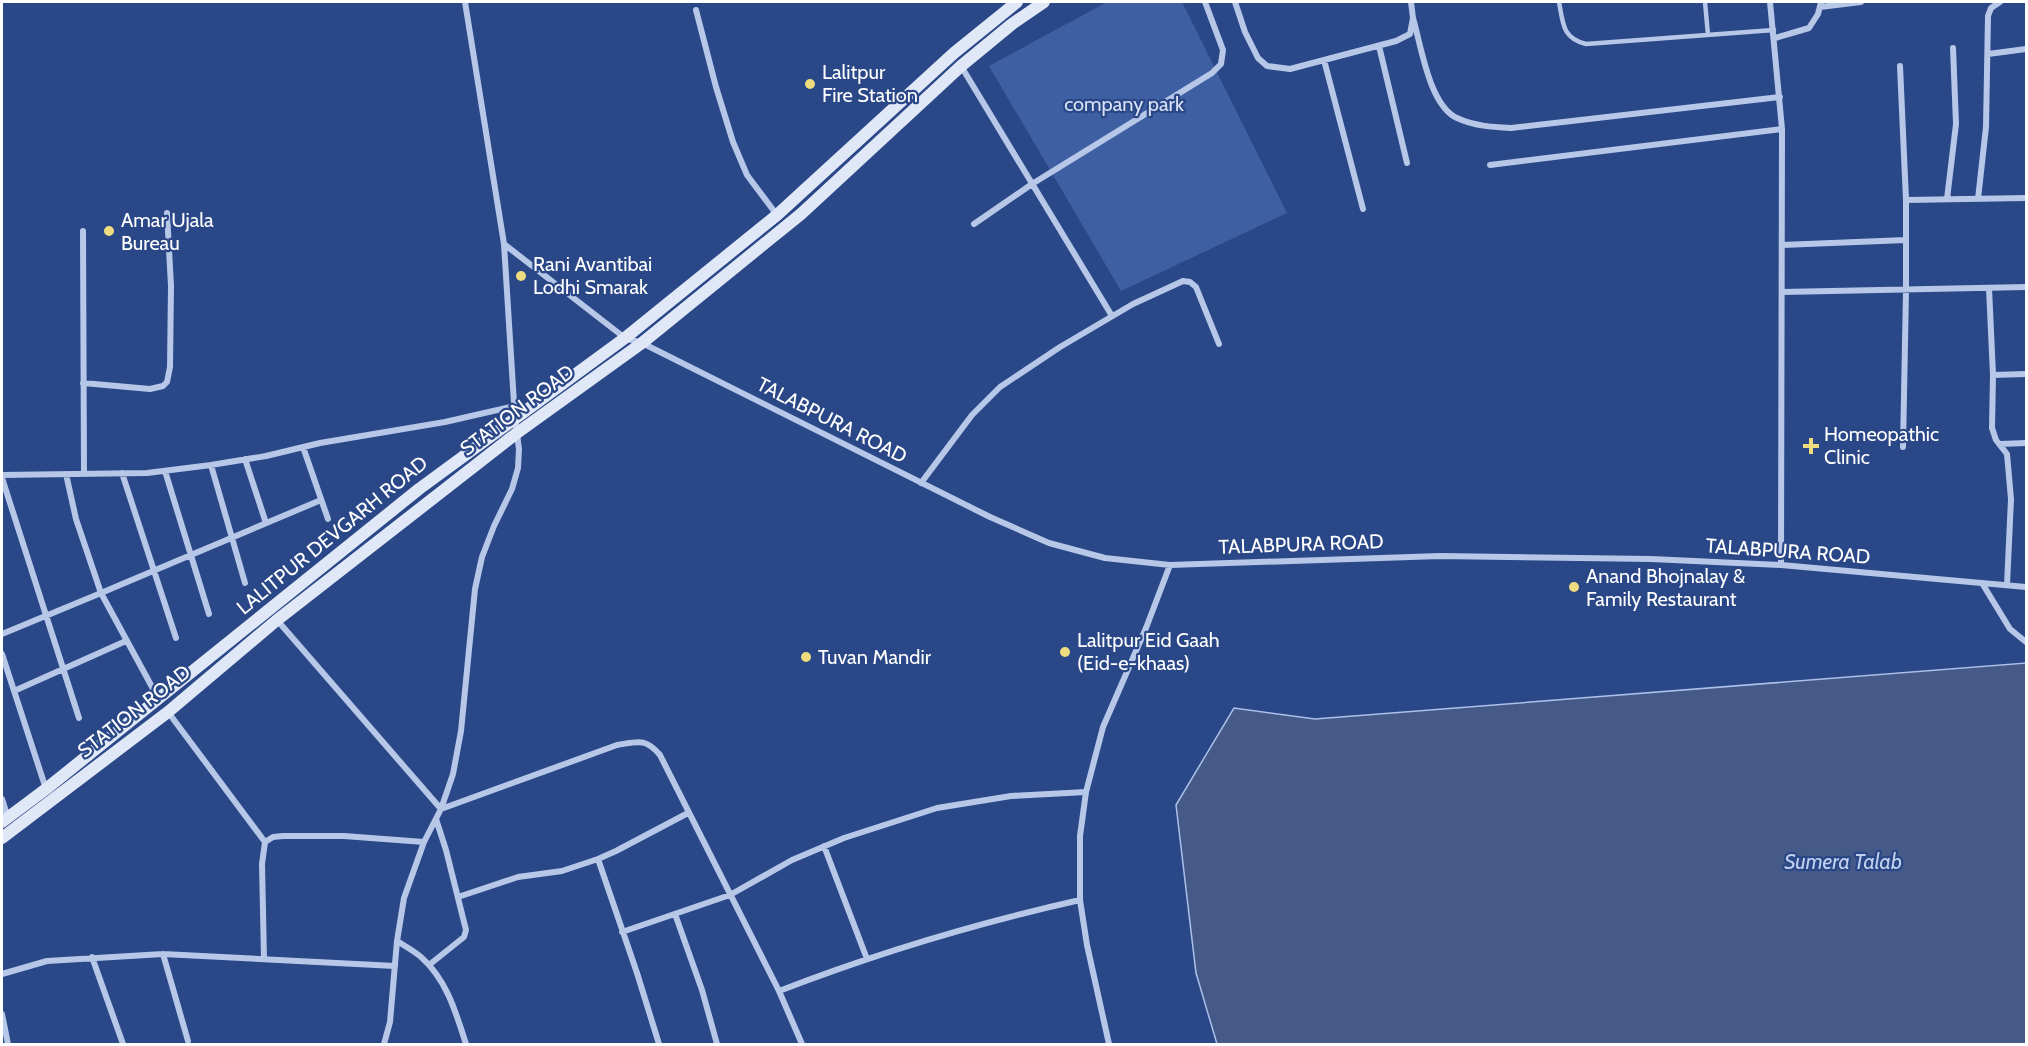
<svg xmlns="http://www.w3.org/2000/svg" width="2028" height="1046" viewBox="0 0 2028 1046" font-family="Cabin,sans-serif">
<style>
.green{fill:#3f5fa3}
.water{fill:#455a88;stroke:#acc0e8;stroke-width:1.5}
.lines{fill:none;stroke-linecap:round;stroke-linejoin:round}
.service{stroke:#b7c7e8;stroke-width:4.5}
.minor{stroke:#b7c7e8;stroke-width:6}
.secondary{stroke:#e0e7f7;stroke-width:12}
.poi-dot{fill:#eedc7e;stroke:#2a4787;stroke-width:2}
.labels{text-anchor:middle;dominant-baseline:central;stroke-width:4.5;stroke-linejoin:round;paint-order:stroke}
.poi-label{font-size:20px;fill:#fff;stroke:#2a4787;text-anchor:start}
.park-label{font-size:20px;fill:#dae3f6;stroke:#2a4787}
.street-label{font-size:20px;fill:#fff;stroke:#2a4787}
.water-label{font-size:21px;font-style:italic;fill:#c2d1ef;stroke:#2a4787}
</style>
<rect width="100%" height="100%" fill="#2a4787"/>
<!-- green -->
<path class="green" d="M1107,2H1182L1287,213L1121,291L989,66Z"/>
<!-- water -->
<path class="water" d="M2026,663V1044H1217L1196,973L1176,805L1234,708L1315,719Z"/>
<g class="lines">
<!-- service -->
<path class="service" d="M1559,2C1563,23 1562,38 1586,44L1774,30
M1705,2L1708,35"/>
<!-- minor -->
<path class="minor" d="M1235,2L1245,32L1258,58L1267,66L1290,69L1396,41L1410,34L1413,18L1411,2
M1770,2L1782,129L1781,565
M1820,7L1861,2
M696,10L716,87L733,142L747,175L777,215
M1413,18C1421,45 1429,105 1457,118C1474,126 1492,127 1511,128L1780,97
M1775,38L1809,28L1818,14L1821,2
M1379,46L1407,163
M1988,54L2026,49
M1324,60L1363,209
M961,66L1112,316
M1900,66L1906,200V291L1903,447
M1490,165L1782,129
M1947,199L1956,124L1953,48
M1978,199L1986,127L1988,16L1991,8L2000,2
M1906,200L2026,198
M974,224L1032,184L1212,73L1221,64L1223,50L1205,2
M83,231L84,474
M504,244L625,338L642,343L990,517L1049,543L1105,558L1170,565L1440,556L1651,559L1781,565L2026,587
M1782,245L1906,240
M1989,288L1993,375L1992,428L1996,440L2007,454L2011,499L2007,585
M1782,292L2026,287
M1993,375L2026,374
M83,383L150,389L163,386L167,382L170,367L171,286L167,213
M2000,444L2026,443
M303,447L328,519
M245,459L266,523
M211,465L245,583
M165,471L209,614
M122,473L176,638
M66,474L76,519L101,593L158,698
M2,475L147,473L211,465L266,456L320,443L445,422L515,406
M2,478L79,718
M921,483L972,415L1000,387L1060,347L1133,304L1183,281L1190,282L1196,287L1219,344
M1982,583L2010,629L2026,642
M277,620L441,809L617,745C637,742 645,737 660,755L779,991L802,1044
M2,634L101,593L321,500
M2,654L46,789
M14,691L126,641
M168,712L265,842
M2,799L8,818
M824,846L867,959
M598,859L637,973L659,1044
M458,897L518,877L562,871L598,859L616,851L688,813
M675,914L702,990L717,1044
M622,932L730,895L792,860L844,838L937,808L1011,796L1086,792
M397,941C405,946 414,951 421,957C447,980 456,1013 466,1044
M163,954L188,1041
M92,957L123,1044
M264,959L262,864L265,842L273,837L283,836H344L424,842
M429,965L464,937L466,930L446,850L436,819
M2,974L47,961L163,954L395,966
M779,991C877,953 977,923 1080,900
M2,1014L8,1044
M384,1044L390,1022L397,941L404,898L424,842L441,809L453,774L461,731L475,589L482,557L494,526L512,489L518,468L519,449L515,419L504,244L465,2
M1109,1044L1087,945L1080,900V836L1086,792L1103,727L1146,628L1170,565"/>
<!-- secondary -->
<path class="secondary" d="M2,822L46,789L419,489L625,338L777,215L954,53L1017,2
M2,838L168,712L277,620L517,433L642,343L801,214L961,66L1012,24L1044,2"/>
</g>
<!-- markers -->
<g class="poi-dot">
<circle cx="810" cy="84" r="6"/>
<circle cx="109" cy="231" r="6"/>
<circle cx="521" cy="276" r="6"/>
<path d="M1808 437h6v6h6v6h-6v6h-6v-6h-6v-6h6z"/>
<circle cx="1574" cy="587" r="6"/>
<circle cx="1065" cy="652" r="6"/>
<circle cx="806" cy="657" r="6"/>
</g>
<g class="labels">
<!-- poi labels -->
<g class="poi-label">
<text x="822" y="72">Lalitpur<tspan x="822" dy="23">Fire Station</tspan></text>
<text x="121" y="220">Amar Ujala<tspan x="121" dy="23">Bureau</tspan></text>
<text x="533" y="264">Rani Avantibai<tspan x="533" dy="23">Lodhi Smarak</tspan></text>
<text x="1824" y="434">Homeopathic<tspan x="1824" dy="23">Clinic</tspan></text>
<text x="1586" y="576">Anand Bhojnalay &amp;<tspan x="1586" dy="23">Family Restaurant</tspan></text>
<text x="1077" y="640">Lalitpur Eid Gaah<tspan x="1077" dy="23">(Eid-e-khaas)</tspan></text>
<text x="818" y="657">Tuvan Mandir</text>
</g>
<!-- park labels -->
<g class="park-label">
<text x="1124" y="104">company park</text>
</g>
<!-- street labels -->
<g class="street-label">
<text transform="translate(517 410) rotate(-37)">STATION ROAD</text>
<text transform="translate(832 420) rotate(27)">TALABPURA ROAD</text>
<text transform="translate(332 535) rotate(-39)">LALITPUR DEVGARH ROAD</text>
<text transform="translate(1301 544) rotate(-2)">TALABPURA ROAD</text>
<text transform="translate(1788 551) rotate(4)">TALABPURA ROAD</text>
<text transform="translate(134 711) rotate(-38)">STATION ROAD</text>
</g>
<!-- water labels -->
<g class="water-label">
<text x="1843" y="861">Sumera Talab</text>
</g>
</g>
<!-- border -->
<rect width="2028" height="1046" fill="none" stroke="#ffffff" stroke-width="6"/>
</svg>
